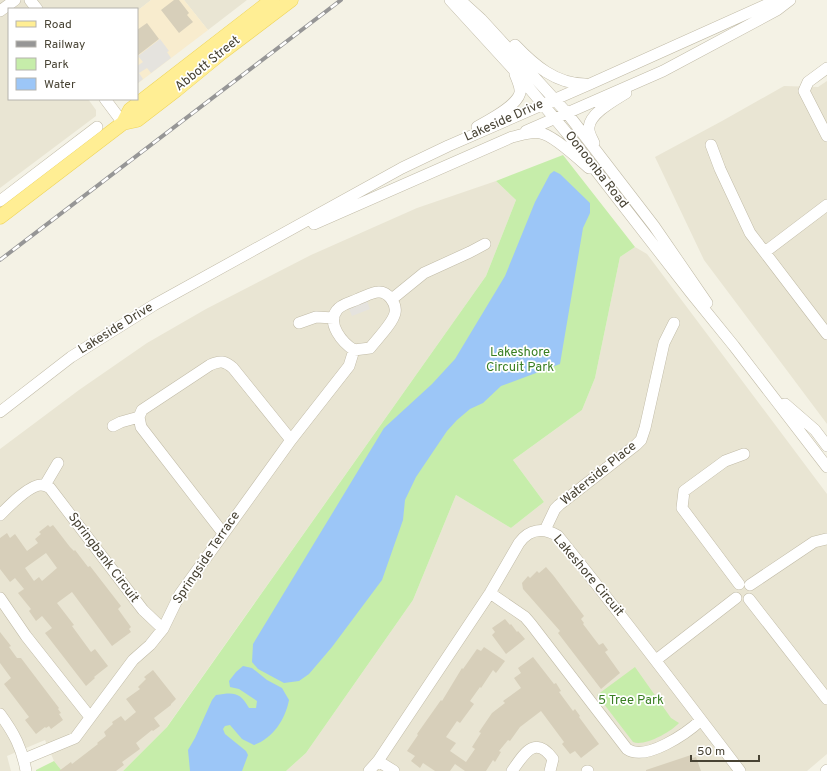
<svg xmlns="http://www.w3.org/2000/svg" width="827" height="771" viewBox="0 0 827 771" font-family="Overpass,sans-serif">
<style>
.residential{fill:#e9e5d3}
.commercial{fill:#f8ecce}
.green{fill:#c6edaa}
.parking{fill:#e5e3de}
.water{fill:#9cc6f7}
.building{fill:#d7cfba;fill-rule:evenodd}
.lines{fill:none;stroke-linecap:round;stroke-linejoin:round}
.minor-casing{stroke:#c1bba7;stroke-width:12}
.major-casing{stroke:#efd559;stroke-width:15}
.minor{stroke:#fff;stroke-width:11}
.major{stroke:#ffee94;stroke-width:14}
.rail-casing{stroke:#969696;stroke-width:4}
.rail{stroke:#fff;stroke-width:2.5;stroke-dasharray:8;stroke-linecap:butt}
.labels{text-anchor:middle;dominant-baseline:central;stroke-width:3.5;stroke-linejoin:round;paint-order:stroke}
.street-label{font-size:13px;fill:#484334;stroke:#fff}
.park-label{font-size:13px;fill:#397f22;stroke:#fff}
</style>
<rect width="100%" height="100%" fill="#f4f2e5"/>
<!-- residential -->
<path class="residential" d="M0,0H151L137,11V9H9V99H88L96,110V116L0,188Z
M184,0H247L208,30Z
M827,81V424L704,260L655,157L722,121L784,86L818,87Z
M496,181L516,200L486,276L166,728L123,771H62L54,761L45,740L7,756L11,771H0V449L79,390L147,343L206,309L311,255L417,208Z
M635,247L647,254L827,494V754L807,771H286L306,753L413,600L456,495L511,528L544,502L513,460L582,410L595,378L620,257Z"/>
<!-- commercial -->
<path class="commercial" d="M151,0H184L208,30L137,84V11Z"/>
<!-- green -->
<path class="green" d="M563,155L635,247L620,257L595,378L582,410L513,460L544,502L511,528L456,495L413,600L306,753L286,771H123L167,727L486,276L516,200L496,181Z
M635,667L671,718L679,723C671,732 644,747 633,742L597,695Z
M54,761L62,771H36V770Z"/>
<!-- parking -->
<path class="parking" d="M160,39L169,51L167,52L171,58L151,73L147,68L139,73L143,79L137,84V66L143,62L138,56Z
M367,301L370,309L352,316L349,309Z"/>
<!-- water -->
<path class="water" d="M554,171L560,174L590,203V213L583,228L560,364L501,386L483,403L470,409L457,420L447,431L416,477L405,500L403,520L382,580L332,647L309,674L299,681L284,683L258,669L252,662L253,644L384,428L432,384L455,359L505,276L535,202L550,174Z
M243,666L252,668L267,680L282,688L289,700C285,720 273,738 254,745L242,739L230,725L225,726L223,729L225,734L246,751L248,755L242,771H190L188,750L195,738L212,700L216,695C234,692 240,692 249,708H256L257,701L239,689L230,687L229,681L236,672Z"/>
<!-- building -->
<path class="building" d="M174,0H179L189,13L187,15L193,22L179,33L161,10Z
M147,23L159,39L137,56V30Z
M48,525L50,527L53,525L70,547L74,551L75,550L88,567L90,566L121,606L118,609L131,627L129,629L131,632L112,646L72,592L57,603L74,625L72,626L91,652L95,649L108,666L94,677L95,678L86,686L45,633L52,628L42,616L36,621L29,611L31,609L18,593L24,589L15,578L10,582L0,569V538L7,533L10,538L15,534L27,551L38,543L35,539L41,534L39,532ZM46,553L57,568L42,581L39,577L34,581L25,568Z
M546,567L553,575L584,616L581,619L584,623L583,624L599,645L603,643L608,650L605,652L620,673L601,689L558,633L560,631L523,589L522,583L528,576L530,578L537,571L539,573Z
M505,619L510,625L511,624L517,632L518,631L525,639L506,654L492,635L495,632L492,628Z
M0,632L11,646L9,647L17,658H21L59,708L58,709L61,713L59,714L63,720L51,729L49,726L46,728L45,727L36,734L25,720L29,717L4,684L11,678L0,663Z
M484,647L505,661L496,673L493,670L481,688L480,687L470,701L474,704L460,723L457,721L446,737L456,743L450,751L466,762L475,749L472,747L481,733L479,732L492,713L505,703L503,701L521,688L514,678L521,673L518,668L533,657L554,684L556,683L561,691L559,692L573,711L575,709L580,716L579,717L599,744L581,758L575,751L570,754L562,744L564,742L541,711L520,727L510,741L508,740L499,751L501,752L495,762L493,760L486,771H465L455,764L450,771H435L423,763L420,768L411,761L415,756L407,751L418,735L417,734L441,700L442,701L462,668L463,669L477,649L481,651Z
M153,670L176,699L171,704V705L154,718L160,726L153,731L152,730L136,743L140,749L122,762L124,765L116,771H59L71,762L72,764L98,744L97,743L106,736L104,732L113,724L112,722L121,716L125,721L136,712L126,699L140,689L138,687L146,679L144,677Z
M691,755L692,758L696,757L701,771H646V770Z"/>
<g class="lines">
<!-- minor casing -->
<g class="minor-casing">
<path id="minor" d="M30,0L37,9
M450,0L514,70L566,132L691,293L734,346L827,467
M460,0L481,19L567,113L654,226L707,303
M0,11L15,0
M515,45C534,65 556,84 585,84
M827,68L808,82L804,91L827,136
M105,99L123,123
M477,127C489,120 516,107 520,93C521,87 517,80 515,74
M526,131L663,71L777,10L790,0
M594,143C592,138 588,133 589,127C590,113 615,100 626,93
M711,145L720,169L750,233L827,334
M0,201L97,127
M314,224L512,137C521,135 532,131 540,133C552,134 580,160 589,168
M765,252L827,205
M392,299L424,273L470,252L485,244
M299,323L316,317L334,318
M785,404L815,430L827,446
M0,412L71,357L154,305L402,168L448,146L590,84L777,0
M113,426L121,422L139,417
M45,485L58,463
M0,515C8,507 29,485 41,485C45,485 47,486 50,488L143,610L163,629
M545,530L555,509L559,505L636,445L641,440L645,428L664,343L674,323
M223,533L141,427L139,417L142,410L210,365C220,360 225,361 233,368L291,440
M739,584L682,508L684,491L725,461L744,454
M750,585L814,542L826,539
M490,593L525,617L531,624L627,749C646,762 687,733 701,720
M0,598L26,636L90,717
M749,599L827,699
M656,660L736,598
M0,714C14,733 22,748 26,771
M24,759L75,738L133,660L150,645L158,635L163,629L180,594L291,440L349,366L354,350C343,343 326,324 337,310C341,304 352,302 358,299C364,297 372,292 378,292C388,291 397,304 395,313C393,323 377,339 370,348L354,350
M378,761L394,771
M369,771L378,761L490,593L519,543C529,529 543,527 558,536C620,613 680,692 740,771
M512,771C524,754 535,734 553,759L550,771
M587,771H588
M826,771L827,770"/>
</g>
<!-- major casing -->
<g class="major-casing">
<path id="major" d="M123,123L130,110L272,0
M0,217L123,123L137,120L176,90L221,53L291,0"/>
</g>
<!-- minor -->
<use href="#minor" class="minor"/>
<!-- major -->
<use href="#major" class="major"/>
<!-- rail casing -->
<g class="rail-casing">
<path id="rail" d="M0,260L341,0"/>
</g>
<!-- rail -->
<use href="#rail" class="rail"/>
</g>
<g class="labels">
<!-- street labels -->
<g class="street-label">
<text transform="translate(208 64) rotate(-39)">Abbott Street</text>
<text transform="translate(504 121) rotate(-24)">Lakeside Drive</text>
<text transform="translate(596 170) rotate(52)">Oonoonba Road</text>
<text transform="translate(116 329) rotate(-32)">Lakeside Drive</text>
<text transform="translate(599 474) rotate(-39)">Waterside Place</text>
<text transform="translate(103 558) rotate(53)">Springbank Circuit</text>
<text transform="translate(207 558) rotate(-56)">Springside Terrace</text>
<text transform="translate(588 576) rotate(50)">Lakeshore Circuit</text>
</g>
<!-- park labels -->
<g class="park-label">
<text x="520" y="353">Lakeshore<tspan x="520" dy="15">Circuit Park</tspan></text>
<text x="631" y="701">5 Tree Park</text>
</g>
</g>
<!-- legend -->
<rect x="8" y="8" width="130" height="92" fill="#ffffff" stroke="#b6b4ae"/>
<rect x="16" y="21" width="20" height="6" fill="#ffee94" stroke="#b6b4ae"/>
<text x="44" y="28" font-size="12" fill="#484334">Road</text>
<rect x="16" y="41" width="20" height="6" fill="#969696" stroke="#b6b4ae"/>
<text x="44" y="48" font-size="12" fill="#484334">Railway</text>
<rect x="16" y="58" width="20" height="12" fill="#c6edaa" stroke="#b6b4ae"/>
<text x="44" y="68" font-size="12" fill="#484334">Park</text>
<rect x="16" y="78" width="20" height="12" fill="#9cc6f7" stroke="#b6b4ae"/>
<text x="44" y="88" font-size="12" fill="#484334">Water</text>
<!-- scale -->
<path d="M691 755v6h68v-6" fill="none" stroke="#484334" stroke-width="2"/>
<text x="697" y="755" font-size="12" fill="#484334" stroke="#ffffff" stroke-width="3" paint-order="stroke">50 m</text>
</svg>
